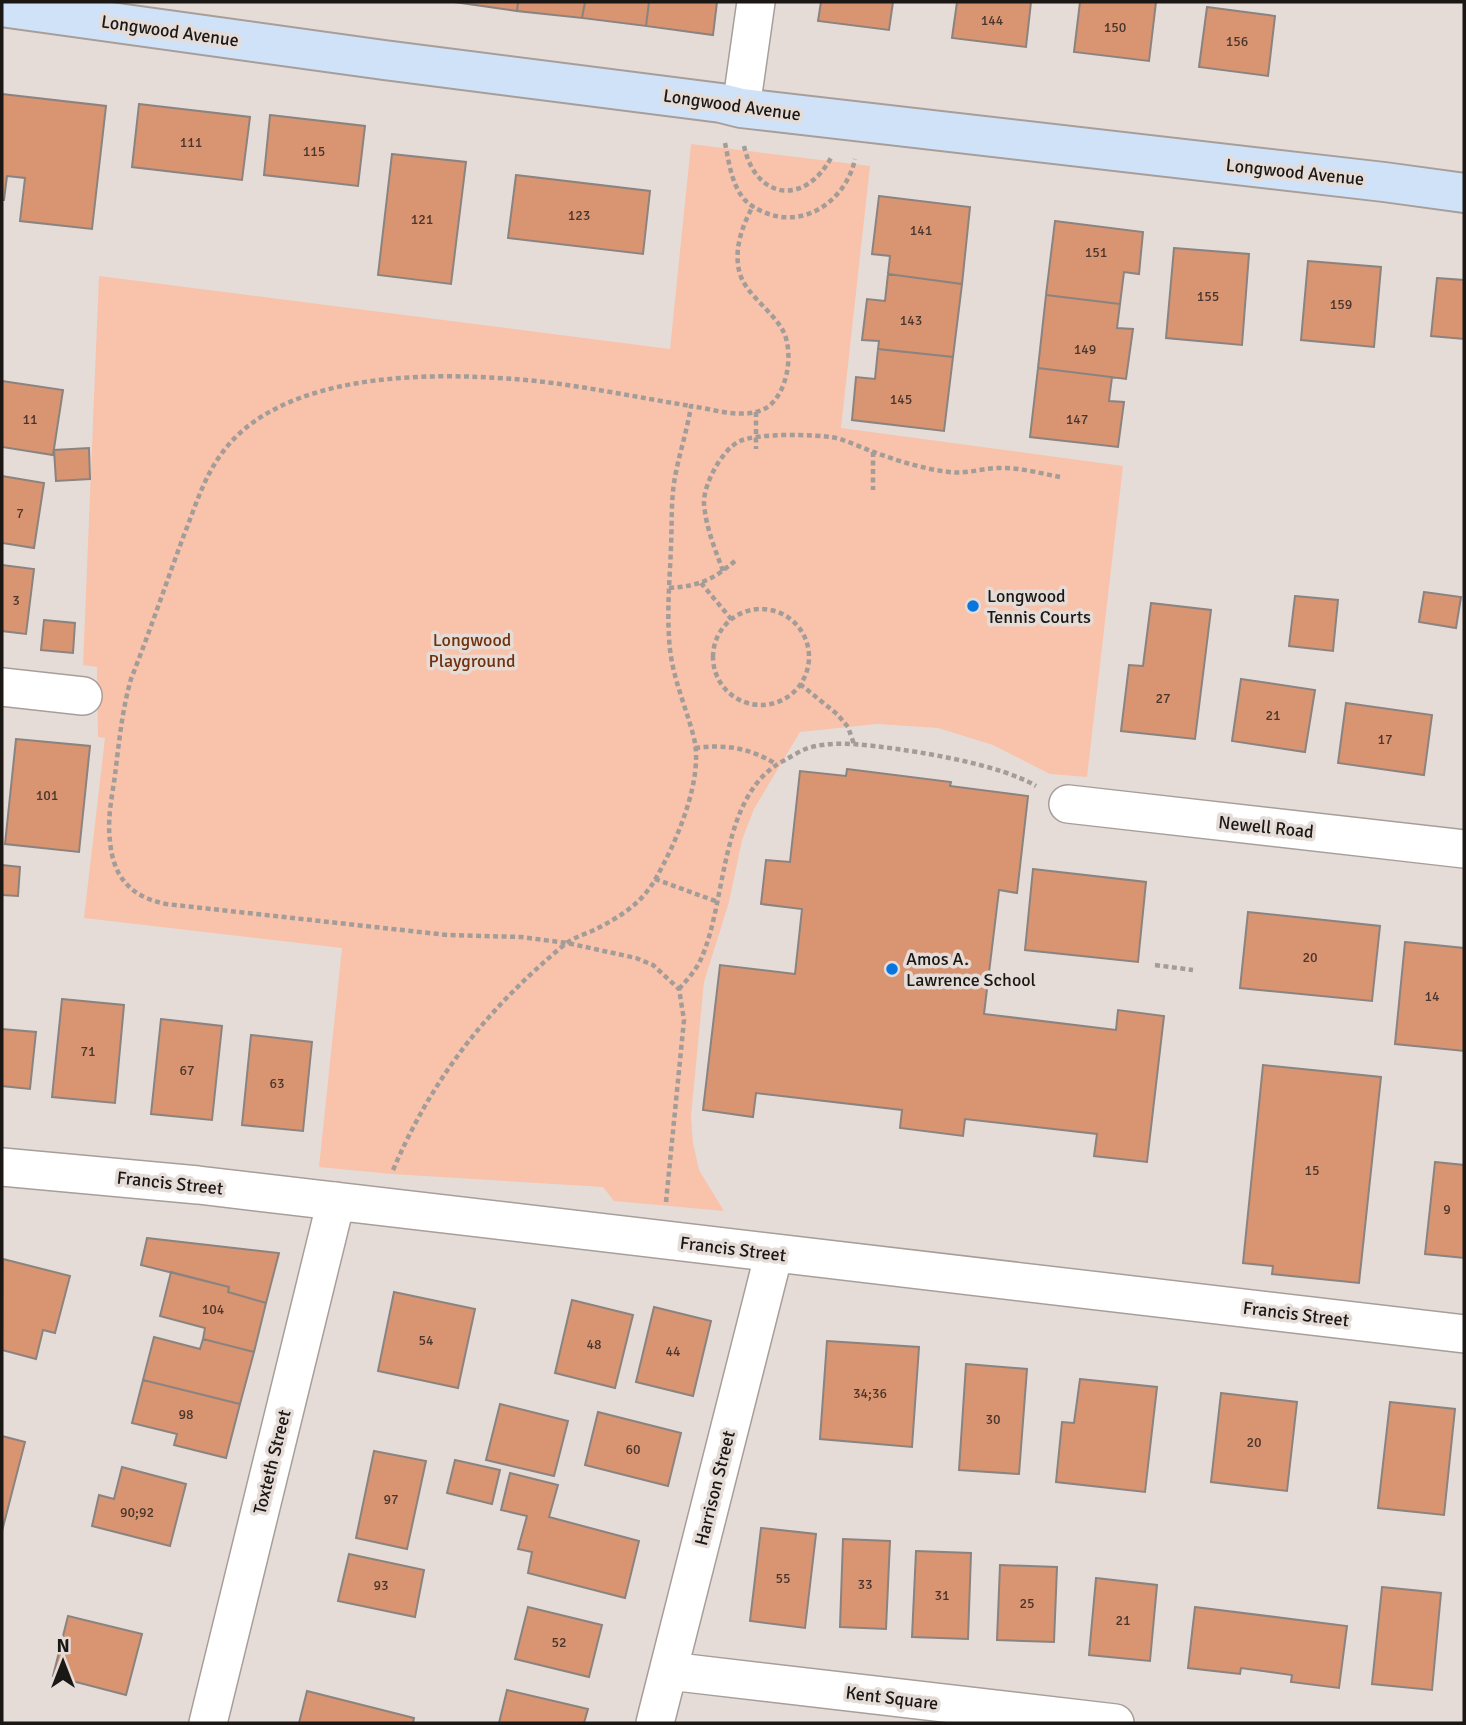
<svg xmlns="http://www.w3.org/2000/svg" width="1466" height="1725" viewBox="0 0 1466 1725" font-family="Signika,sans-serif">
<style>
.green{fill:#f8c3aa}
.building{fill:#d99472;stroke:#8b837f;stroke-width:2}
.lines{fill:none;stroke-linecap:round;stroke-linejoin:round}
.street-casing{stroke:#a79e9a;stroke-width:40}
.secondary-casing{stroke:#a79e9a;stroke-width:42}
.path{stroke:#a39c98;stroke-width:4.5;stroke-dasharray:5 3.5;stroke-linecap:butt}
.street{stroke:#fff;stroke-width:37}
.secondary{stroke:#d0e2f8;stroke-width:38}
.poi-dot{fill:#0777df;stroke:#e5dcd8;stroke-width:2.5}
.labels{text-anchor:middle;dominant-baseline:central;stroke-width:7;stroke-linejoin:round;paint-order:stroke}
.number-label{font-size:14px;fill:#4a362c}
.street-label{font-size:18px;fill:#1a1715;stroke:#e5dcd8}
.poi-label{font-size:18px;fill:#1a1715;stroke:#e5dcd8;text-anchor:start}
.park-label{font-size:18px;fill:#70310c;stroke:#e5dcd8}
</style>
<rect width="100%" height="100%" fill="#e5dcd8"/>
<!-- green -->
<path class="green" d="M691,144L870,166L841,428L1123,466L1087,777L1050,774L993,745L938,728L877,724L800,732L754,809L742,840L729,902L704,982L691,1116L693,1143L699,1170L724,1211L614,1201L603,1187L392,1174L319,1167L342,948L84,918L105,738L98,737L97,667L83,665L99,276L670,349Z"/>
<!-- building -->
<path class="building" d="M454,2H518L517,11Z
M518,2H585L582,18L517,11Z
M585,2H649L646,26L582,18Z
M649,2H717L713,35L646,26Z
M821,2H893L889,30L818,21Z
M957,2H1031L1026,47L952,38Z
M1080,2H1156L1149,61L1074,52Z
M1207,7L1275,16L1268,76L1199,67Z
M2,94L106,106L92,229L20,221L25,178L7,176L4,200H2Z
M139,104L250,117L242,180L132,167Z
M270,115L365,126L358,186L264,175Z
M392,154L466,162L451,284L378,275Z
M516,175L650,191L643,254L508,238Z
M879,196L970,207L962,284L888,274L890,256L872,254Z
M1055,221L1143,232L1139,274L1124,272L1120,304L1046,295Z
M1174,248L1249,254L1242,345L1166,338Z
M1308,261L1381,267L1374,347L1301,340Z
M888,274L962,284L953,357L878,349L879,341L862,340L867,299L885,301Z
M1437,278L1464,280V339L1431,336Z
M1046,295L1120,304L1117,328L1133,329L1126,379L1038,368Z
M878,349L953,357L944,431L852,420L856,377L875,379Z
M1038,368L1112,377L1109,401L1124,402L1118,447L1030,437Z
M2,381L63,390L53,455L2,447Z
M89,448L90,479L56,481L54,450Z
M2,476L44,483L34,548L2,543Z
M2,565L34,569L26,634L2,631Z
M1424,592L1461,597L1456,628L1419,622Z
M1295,596L1338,600L1333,651L1289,646Z
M1151,603L1211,610L1195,739L1121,731L1129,665L1143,666Z
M44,620L75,623L73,653L41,650Z
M1241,679L1315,690L1305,752L1232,741Z
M1346,703L1432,715L1424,775L1338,763Z
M16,739L90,746L79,852L5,844Z
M847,769L951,782L950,786L1028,796L1017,893L999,890L984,1014L1116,1030L1118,1010L1164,1016L1147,1162L1094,1156L1097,1134L965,1119L963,1136L900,1128L902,1110L756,1093L753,1117L703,1110L720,965L795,974L802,909L761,904L766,860L790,862L800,771L846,776Z
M2,865L20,867L18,896L2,895Z
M1033,869L1146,882L1138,962L1025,950Z
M1248,912L1380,926L1372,1001L1240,988Z
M1405,942L1464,948V1051L1395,1044Z
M62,999L124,1005L115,1103L52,1097Z
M161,1019L222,1026L212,1120L151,1114Z
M2,1029L36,1032L30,1089L2,1086Z
M251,1035L312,1042L303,1131L242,1125Z
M1263,1065L1381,1077L1359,1283L1272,1274L1273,1266L1243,1263Z
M1435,1162L1464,1165V1258L1425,1254Z
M147,1238L279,1253L266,1303L228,1292L229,1287L141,1265Z
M3,1259L70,1276L55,1333L43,1330L36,1359L2,1350Z
M171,1272L229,1287L228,1292L266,1303L254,1352L203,1339L205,1328L160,1316Z
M394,1292L475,1309L458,1388L378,1371Z
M572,1300L633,1315L615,1388L555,1373Z
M654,1307L711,1321L693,1396L636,1382Z
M154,1337L200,1349L203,1339L254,1352L240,1404L143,1380Z
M827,1341L919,1347L912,1447L820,1439Z
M966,1364L1027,1369L1019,1474L959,1470Z
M1080,1379L1157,1387L1145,1492L1056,1482L1062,1422L1074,1423Z
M143,1380L240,1404L226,1458L174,1445L177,1434L132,1423Z
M1221,1393L1297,1402L1287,1491L1211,1482Z
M1390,1402L1455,1409L1444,1515L1378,1508Z
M500,1404L568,1421L554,1476L486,1460Z
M598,1412L681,1433L668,1486L585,1465Z
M2,1436L25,1442L2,1531Z
M374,1451L426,1461L407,1549L356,1538Z
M455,1460L500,1470L492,1504L447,1493Z
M122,1467L186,1484L170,1546L92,1526L99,1495L114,1499Z
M510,1473L558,1485L549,1517L639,1541L625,1598L528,1573L532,1552L518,1549L527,1516L501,1510Z
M761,1528L816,1534L805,1628L750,1621Z
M843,1539L890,1541L886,1629L840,1627Z
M916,1551L971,1553L968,1639L912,1637Z
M349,1554L424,1570L415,1617L338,1601Z
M1000,1565L1057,1567L1054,1642L997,1640Z
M1096,1578L1157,1585L1150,1661L1089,1655Z
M1382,1587L1441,1593L1432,1690L1372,1684Z
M528,1607L602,1625L589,1677L515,1659Z
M1195,1607L1347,1626L1339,1688L1291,1682L1292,1675L1241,1668L1240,1674L1188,1668Z
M68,1616L142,1634L126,1695L53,1676Z
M507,1690L588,1709L584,1723H499Z
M307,1691L414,1718L413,1723H299Z"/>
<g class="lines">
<!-- street casing -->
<g class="street-casing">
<path id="street" d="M741,108L756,2
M2,687L83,696
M1068,804L1464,849
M2,1167L198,1185L1464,1334
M669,1671L1115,1723
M208,1723L336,1201
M655,1723L774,1253"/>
</g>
<!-- secondary casing -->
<g class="secondary-casing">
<path id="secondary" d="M2,7L384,60L721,103L741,108L1384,182L1464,193"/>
</g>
<!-- path -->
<path class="path" d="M725,143C729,162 731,183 744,199C751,207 762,212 772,215C810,226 847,197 855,159
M744,146C756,201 806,206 832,156
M756,412V449
M873,452V490
M723,571C715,549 706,528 704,504C703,485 722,449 740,441C757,433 816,434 836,438C848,441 860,447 871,451C895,460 923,469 949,472C966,474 980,469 996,468C1018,467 1039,473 1060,477
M701,583L732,620
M669,588C699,586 713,580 736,560
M713 657a48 48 0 1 1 96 0a48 48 0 1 1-96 0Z
M800,684L837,714L848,727L854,744
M695,748C727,744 749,748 776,764
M655,879L718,902
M1155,965L1193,970
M679,989C687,980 696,970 701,959C728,899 719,793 785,760C792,756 800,751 808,748C831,741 859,744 882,747C923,752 1001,765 1036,786
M393,1170C433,1077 486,1010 564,945C571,939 582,935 592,931C618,918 641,905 656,878C676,843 704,779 694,738C685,703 670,673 669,636C667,607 670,576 671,546C672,526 671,504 674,483C678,457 687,432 691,406C711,409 736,417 756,412C787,406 796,352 782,329C771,310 746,294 740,274C733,251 742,226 753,206
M666,1202L684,1020L679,989L653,965L636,958L567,943L521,937L447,935L166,904C149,900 135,895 124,881C115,870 111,855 110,841C107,819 112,797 115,775C119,743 122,710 131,679C150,631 166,583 184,535C195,507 204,477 222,453C280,373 424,372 513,379C571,383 634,397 691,406"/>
<!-- street -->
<use href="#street" class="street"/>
<!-- secondary -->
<use href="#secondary" class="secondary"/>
</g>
<!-- markers -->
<g class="poi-dot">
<circle cx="973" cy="606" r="7"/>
<circle cx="892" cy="969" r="7"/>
</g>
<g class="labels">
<!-- number labels -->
<g class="number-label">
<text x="992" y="20">144</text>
<text x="1115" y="27">150</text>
<text x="1237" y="41">156</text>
<text x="191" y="142">111</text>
<text x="314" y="151">115</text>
<text x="579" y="215">123</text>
<text x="422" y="219">121</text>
<text x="921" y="230">141</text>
<text x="1096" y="252">151</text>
<text x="1208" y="296">155</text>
<text x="1341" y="304">159</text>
<text x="911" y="320">143</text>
<text x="1085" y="349">149</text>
<text x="901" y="399">145</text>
<text x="30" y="419">11</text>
<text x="1077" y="419">147</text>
<text x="20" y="513">7</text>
<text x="16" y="600">3</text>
<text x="1163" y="698">27</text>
<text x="1273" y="715">21</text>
<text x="1385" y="739">17</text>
<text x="47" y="795">101</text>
<text x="1310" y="957">20</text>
<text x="1432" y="996">14</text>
<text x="88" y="1051">71</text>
<text x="187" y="1070">67</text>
<text x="277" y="1083">63</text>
<text x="1312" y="1170">15</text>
<text x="1447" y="1209">9</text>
<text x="213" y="1309">104</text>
<text x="426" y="1340">54</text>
<text x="594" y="1344">48</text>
<text x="673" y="1351">44</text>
<text x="870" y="1393">34;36</text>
<text x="186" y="1414">98</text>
<text x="993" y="1419">30</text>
<text x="1254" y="1442">20</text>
<text x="633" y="1449">60</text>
<text x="391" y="1499">97</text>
<text x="137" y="1512">90;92</text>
<text x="783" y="1578">55</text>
<text x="865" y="1584">33</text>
<text x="381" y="1585">93</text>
<text x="942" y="1595">31</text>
<text x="1027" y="1603">25</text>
<text x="1123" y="1620">21</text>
<text x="559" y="1642">52</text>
</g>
<!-- street labels -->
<g class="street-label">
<text transform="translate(170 31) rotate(8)">Longwood Avenue</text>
<text transform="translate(732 105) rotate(8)">Longwood Avenue</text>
<text transform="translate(1295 172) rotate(6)">Longwood Avenue</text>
<text transform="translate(1266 827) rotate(6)">Newell Road</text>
<text transform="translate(170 1183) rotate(6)">Francis Street</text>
<text transform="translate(733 1249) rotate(7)">Francis Street</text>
<text transform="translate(1296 1314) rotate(7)">Francis Street</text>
<text transform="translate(272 1462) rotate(-76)">Toxteth Street</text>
<text transform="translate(715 1488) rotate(-76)">Harrison Street</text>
<text transform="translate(892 1698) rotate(7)">Kent Square</text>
</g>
<!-- poi labels -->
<g class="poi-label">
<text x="987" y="596">Longwood<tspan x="987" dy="21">Tennis Courts</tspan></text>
<text x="906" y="959">Amos A.<tspan x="906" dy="21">Lawrence School</tspan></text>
</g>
<!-- park labels -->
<g class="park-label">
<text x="472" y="640">Longwood<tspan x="472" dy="21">Playground</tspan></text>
</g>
</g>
<!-- border -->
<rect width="1466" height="1725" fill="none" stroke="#1a1715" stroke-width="7"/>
<!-- north arrow -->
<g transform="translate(63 1662)" stroke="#e5dcd8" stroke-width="5" paint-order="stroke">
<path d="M0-5L12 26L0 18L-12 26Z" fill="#1a1715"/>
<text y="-10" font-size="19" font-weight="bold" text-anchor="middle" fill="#1a1715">N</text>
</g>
</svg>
